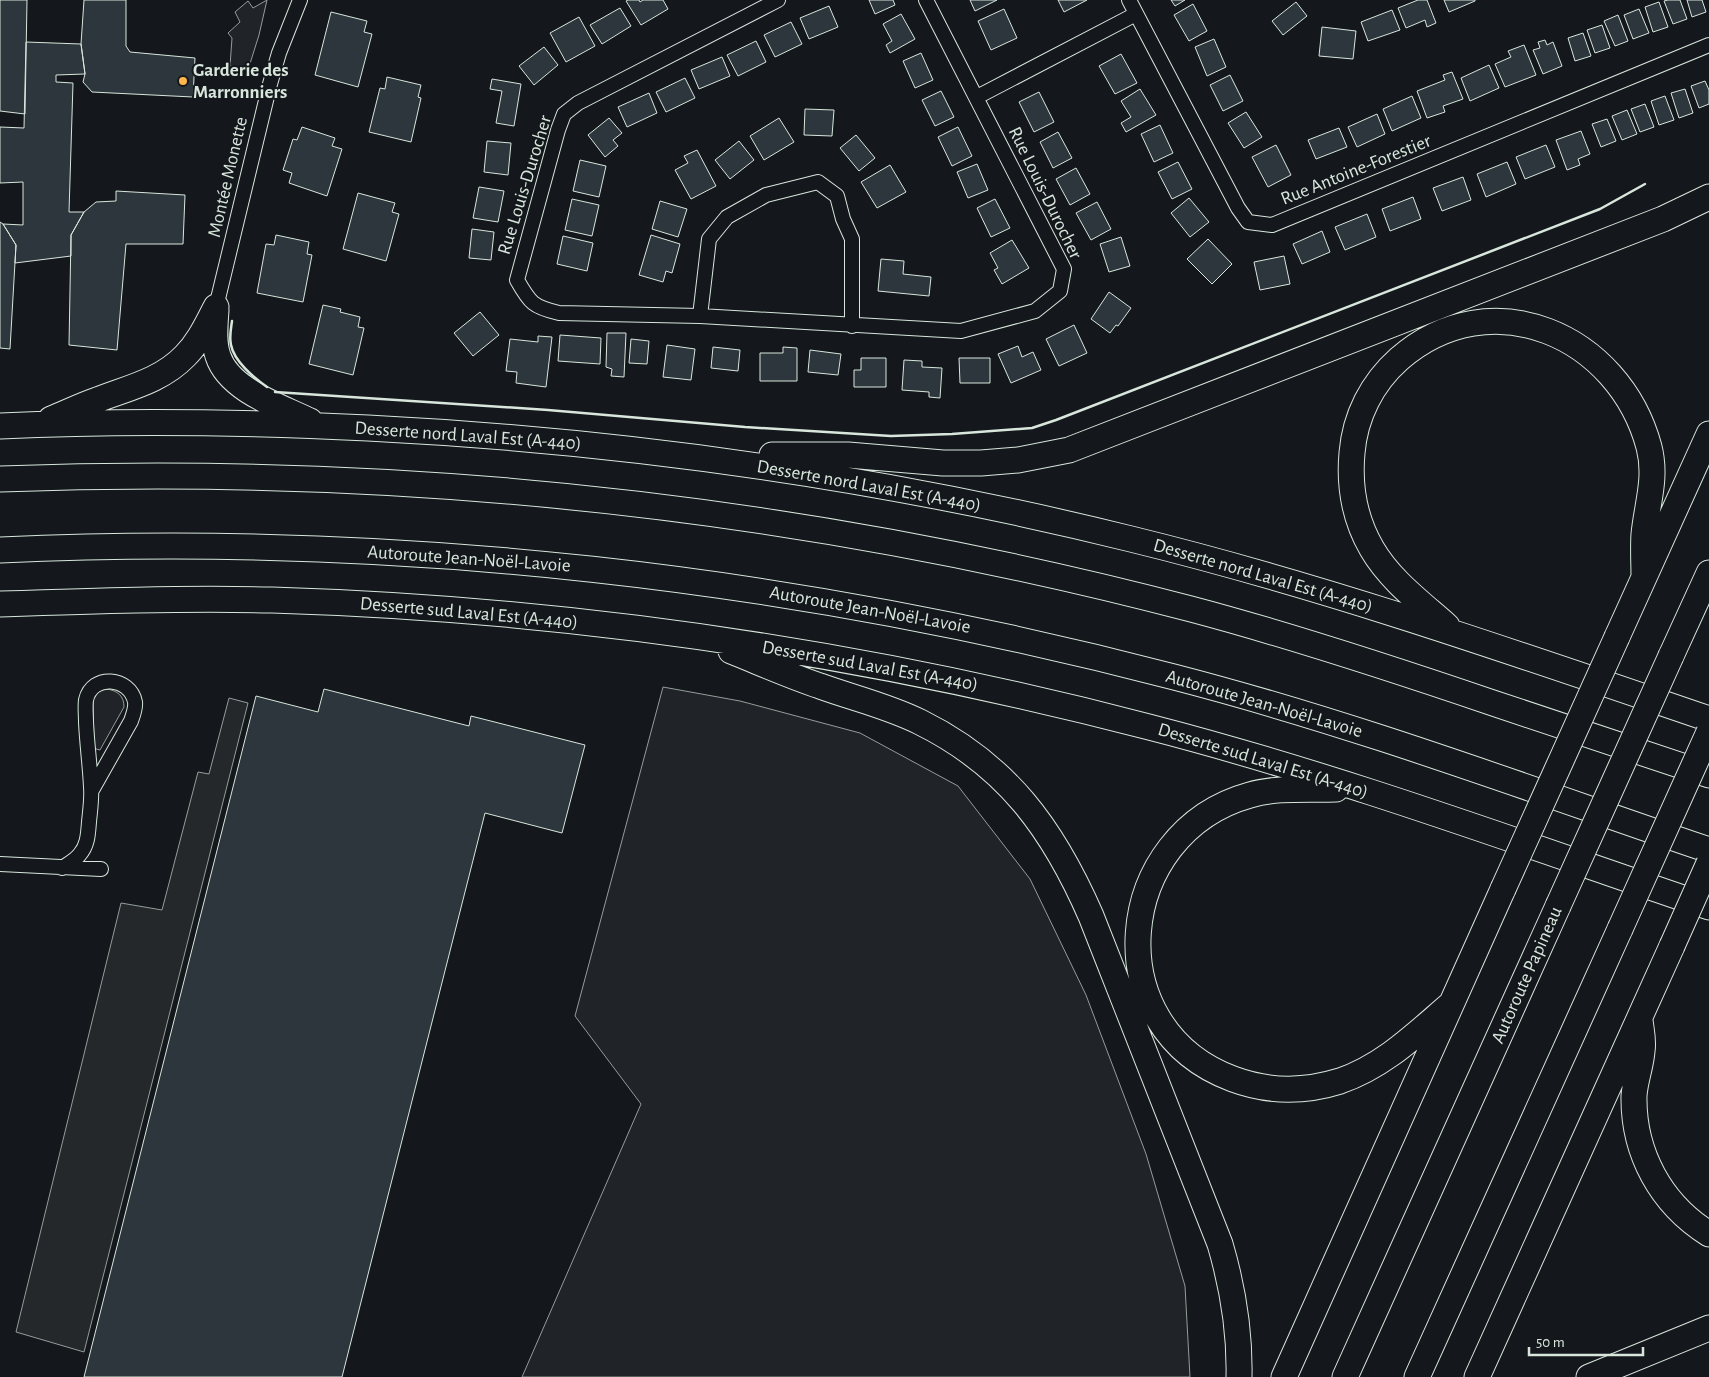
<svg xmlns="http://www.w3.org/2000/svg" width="1709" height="1377" viewBox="0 0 1709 1377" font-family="'Alegreya Sans',sans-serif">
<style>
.green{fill:#202428;stroke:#939e99}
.parking{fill:#24282b;stroke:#939e99}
.building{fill:#2c363c;stroke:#d8e6dc}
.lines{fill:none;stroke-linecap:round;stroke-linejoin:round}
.street-casing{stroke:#d8e6dc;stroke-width:16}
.highway-casing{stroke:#d8e6dc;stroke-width:27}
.street{stroke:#14181c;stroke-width:14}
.highway{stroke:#14181c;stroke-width:25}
.highway-bridge-casing{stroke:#d8e6dc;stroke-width:27;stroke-linecap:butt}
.highway-bridge{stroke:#14181c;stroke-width:25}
.wall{stroke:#d8e6dc;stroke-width:2.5}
.poi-dot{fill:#ffb74d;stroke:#14181c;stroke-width:2}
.labels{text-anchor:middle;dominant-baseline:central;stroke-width:4;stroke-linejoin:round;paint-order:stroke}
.poi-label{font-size:19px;font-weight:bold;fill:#d8e6dc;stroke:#14181c;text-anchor:start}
.street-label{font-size:19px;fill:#d8e6dc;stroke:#14181c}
</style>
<rect width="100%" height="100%" fill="#14181c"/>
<!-- green -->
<path class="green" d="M267,0L259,35L248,70L230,66L232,38L228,33L240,22L235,12L248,1L253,8Z
M663,687L740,701L860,733L958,786L1030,879L1086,995L1146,1154L1185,1286L1190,1377H522L641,1104L575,1016Z
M107,689C118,691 124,696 124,707L100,750L96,749L94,746L93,699L100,690Z"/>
<!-- parking -->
<path class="parking" d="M229,698L248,703L84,1352L16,1332L121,903L162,910L198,772L209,774Z"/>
<!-- building -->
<path class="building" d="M0,0H27L25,114L0,111Z
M84,0H126V46L130,52L195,58L193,97L92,92L83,82L85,74L81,44Z
M628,0H639L640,2L643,0H663L668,9L641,25L626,1Z
M869,0H893L895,5L875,14Z
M970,0H997L975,11Z
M1058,0H1087L1064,12Z
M1171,0H1185L1175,6Z
M1418,0H1427L1436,23L1427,27L1425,20L1406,28L1398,8Z
M1444,0H1475V1L1449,12Z
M1668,0H1680L1687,19L1673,24L1664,1Z
M1687,0H1702L1706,12L1692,17Z
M1296,2L1307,16L1283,35L1272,21Z
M1659,2L1668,27L1653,32L1645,7Z
M1193,4L1207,31L1189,41L1174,15Z
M829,6L838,27L809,39L800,18Z
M620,8L631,26L602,44L590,25Z
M1004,9L1017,38L991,50L978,21Z
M1639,9L1649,33L1633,39L1624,15Z
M1392,10L1400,30L1368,41L1361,22Z
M331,12L367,21L364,32L372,34L358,87L315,75Z
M901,14L915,39L890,53L886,45L892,41L883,24Z
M1618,15L1628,41L1615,46L1604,21Z
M579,17L595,46L566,62L550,33Z
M791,22L802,44L775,57L764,35Z
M1602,25L1610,48L1595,53L1587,30Z
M1322,27L1356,31L1353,59L1319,56Z
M1583,33L1591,56L1575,61L1568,38Z
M1214,39L1226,67L1207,76L1195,47Z
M1545,40L1547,45L1553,42L1562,66L1543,74L1533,50L1540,48L1538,42Z
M756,41L766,62L738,76L727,55Z
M26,42L81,44L85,74L56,75V82L73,83L69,212H84L71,235V256L15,263L16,245L3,224L23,225V182L0,183V127L24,128Z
M1524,45L1536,75L1505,87L1495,64L1511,57L1508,51Z
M544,47L558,65L534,85L519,66Z
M921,53L933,80L915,88L903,61Z
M1121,54L1137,83L1115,94L1099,66Z
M722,57L730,76L699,89L691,70Z
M1489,65L1499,88L1470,101L1461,78Z
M1452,72L1463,99L1443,106L1445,112L1427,118L1417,91L1445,80L1443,75Z
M1230,75L1243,101L1223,111L1210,85Z
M387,77L421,85L418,97L421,98L411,142L369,132L380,88L385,89Z
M685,78L695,98L666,112L656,92Z
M492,79L521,84L514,126L496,123L502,91L490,89Z
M1705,81L1709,90V104L1699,108L1691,86Z
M1140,89L1156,115L1126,132L1121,123L1131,117L1121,101Z
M1685,89L1693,113L1679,118L1671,93Z
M941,91L954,117L935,126L922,100Z
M1039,92L1054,122L1034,132L1019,102Z
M649,93L657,113L627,127L618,107Z
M1412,96L1421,118L1392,131L1383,109Z
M1665,96L1674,120L1659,125L1651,101Z
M1645,104L1654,127L1640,132L1631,109Z
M805,109L834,110L832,136L804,135Z
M1627,110L1637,134L1622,140L1612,116Z
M1246,112L1262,137L1244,148L1228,123Z
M1377,114L1385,134L1357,147L1348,127Z
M609,118L622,133L613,140L618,146L605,157L588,135Z
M779,118L794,142L764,160L750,136Z
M1607,119L1616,141L1601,147L1592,124Z
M1160,125L1173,153L1154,162L1141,134Z
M302,127L335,138L332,146L342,149L327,196L289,183L292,173L283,170L293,139L297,140Z
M958,127L972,156L952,166L938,137Z
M1339,128L1347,147L1316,159L1308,140Z
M1581,131L1590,154L1578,159L1580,165L1567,170L1556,140Z
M1058,132L1072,158L1053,168L1040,142Z
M856,135L875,158L859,171L840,148Z
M487,141L511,143L508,175L484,172Z
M739,141L754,160L730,179L715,160Z
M1276,145L1291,175L1268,187L1252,157Z
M1546,145L1555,167L1525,179L1516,157Z
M697,150L716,186L691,199L675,170L688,163L684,156Z
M580,160L606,166L599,197L573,191Z
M1178,162L1192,189L1172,199L1158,172Z
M1507,162L1516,184L1486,197L1477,174Z
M977,164L988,190L968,198L957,172Z
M890,165L906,192L877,208L861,182Z
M1076,168L1090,194L1070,205L1056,179Z
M1463,177L1471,200L1442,211L1433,188Z
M479,187L504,191L498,222L473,218Z
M116,191L185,195L183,244H126L117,350L69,345L71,235L84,212L96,202L116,201Z
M358,193L395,203L392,212L399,214L386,261L343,249Z
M1413,197L1421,219L1390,231L1382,209Z
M1189,198L1209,222L1190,237L1171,213Z
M572,199L599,205L592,236L565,230Z
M995,199L1010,228L991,237L977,208Z
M660,201L687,209L678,237L652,229Z
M1097,202L1111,229L1091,240L1076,213Z
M1367,214L1376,237L1345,250L1335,227Z
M0,222L3,224L16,245L10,349L0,348Z
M472,229L494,232L491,260L469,258Z
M1322,231L1330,252L1302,264L1293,244Z
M276,235L309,242L307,254L312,255L303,302L257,293L266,244L274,245Z
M651,235L680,244L672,273L666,271L663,282L639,275Z
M563,236L593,243L587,271L557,264Z
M1121,237L1130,266L1109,272L1100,244Z
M1208,239L1232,264L1212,284L1187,259Z
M1012,240L1029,268L1002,284L994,270L998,268L990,253Z
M1284,256L1290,284L1260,290L1254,262Z
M881,259L904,261L903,274L931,277L929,296L878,291Z
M1109,292L1131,308L1118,326L1116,325L1110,333L1091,319Z
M323,305L341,309L340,312L360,317L358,327L364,328L353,375L309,364Z
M480,312L499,335L473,356L454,333Z
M1074,325L1087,353L1059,366L1046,339Z
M607,333H626L624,377L611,376L612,369L606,367Z
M560,335L601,338L600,364L558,361Z
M538,336L552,337L546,387L516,383L517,372L506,371L510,339L538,342Z
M631,339L649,341L647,364L629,363Z
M667,345L695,349L691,380L663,377Z
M1018,346L1022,357L1033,352L1041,370L1011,383L998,354Z
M713,347L740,350L738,371L711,368Z
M783,347L797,348V381H760V353H783Z
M810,350L841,354L838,375L808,372Z
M861,358H886V387H854V370H861Z
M959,358H990V383H960Z
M904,360L922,361V367L942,368L940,398L929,397V392L902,390Z
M324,689L469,726L471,716L585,745L562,833L485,813L342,1377H84L256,696L318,712Z"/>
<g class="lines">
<!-- street casing -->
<g class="street-casing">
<path id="street" d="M778,0L578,103L564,114L558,130L517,280C530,303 533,307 559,313L700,316L961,331L1035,311L1060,291L1064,269L926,0
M1129,0L1238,208L1248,222L1272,225L1709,45
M977,97L1136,14
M216,307L270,84L279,53L300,0
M700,316L709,239L727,217L766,195L818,182L837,196L843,219L852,239V326
M0,864L101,869
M62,868C68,864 76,860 80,854C88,845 88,833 89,822C90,811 92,798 91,787C90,766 87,744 86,722C86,715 85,707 86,700C92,673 130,677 135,702C136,708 133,715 131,721L92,790"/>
</g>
<!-- highway casing -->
<g class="highway-casing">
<path id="highway" d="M216,310C215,325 213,342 218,356C229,390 279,406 310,421
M51,419C66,413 82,405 97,400C128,388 161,381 185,356C199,342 207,324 216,307
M0,426C123,420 246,422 368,428C625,441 881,477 1131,539C1327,587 1518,654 1709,719
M772,455H848L943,463H981L1018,460L1069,450L1663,219L1709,197
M0,479C401,464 802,507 1191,609C1293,636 1393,669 1493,703C1565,727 1637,751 1709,775
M0,550C396,532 792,577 1174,677C1356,724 1532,790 1709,850
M0,604C91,601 182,598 272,600C568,609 862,652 1149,727C1339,776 1523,844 1709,907
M1447,626C1420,602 1390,580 1372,549C1355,520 1349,486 1352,453C1355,416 1372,383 1399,359C1491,279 1619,335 1649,447C1657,478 1647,504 1644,534C1643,548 1644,563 1644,577
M1617,637L1709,434
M731,651C761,663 790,676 820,686C853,698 888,706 920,722C1007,765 1053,829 1091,916L1220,1244C1233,1288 1240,1331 1239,1377
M1671,656L1709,573
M1336,789C1308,790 1277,787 1250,795C1113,833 1095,1028 1233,1079C1268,1092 1305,1092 1340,1081C1384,1066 1416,1034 1451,1004
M1640,1020C1641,1030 1644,1041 1642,1051C1641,1066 1635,1080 1634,1096C1633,1153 1661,1204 1709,1234
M1284,1377L1503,889
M1345,1377L1558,906
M1417,1377L1620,929
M1477,1377L1672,946
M1589,1377L1709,1328"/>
</g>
<!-- street -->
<use href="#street" class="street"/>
<!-- highway -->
<use href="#highway" class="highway"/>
<!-- highway-bridge casing -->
<g class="highway-bridge-casing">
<path id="highway-bridge" d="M1503,889L1617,637
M1558,906L1671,656
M1620,929L1709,732
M1672,946L1709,863"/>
</g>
<!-- highway-bridge -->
<use href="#highway-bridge" class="highway-bridge"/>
<!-- wall -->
<path class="wall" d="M232,321C231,329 229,337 231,345C234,361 254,378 267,387
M275,392L548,410L745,427L891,436L952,434L1032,428L1056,420L1600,209L1645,184"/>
</g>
<!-- markers -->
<circle class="poi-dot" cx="183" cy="81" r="5"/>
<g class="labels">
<!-- poi labels -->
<g class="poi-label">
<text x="193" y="70">Garderie des<tspan x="193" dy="22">Marronniers</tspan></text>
</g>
<!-- street labels -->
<g class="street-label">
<text transform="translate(1356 170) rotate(-22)">Rue Antoine-Forestier</text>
<text transform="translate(228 177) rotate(-77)">Montée Monette</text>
<text transform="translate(525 185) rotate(-73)">Rue Louis-Durocher</text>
<text transform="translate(1045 193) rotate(64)">Rue Louis-Durocher</text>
<text transform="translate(468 436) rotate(4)">Desserte nord Laval Est (A-440)</text>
<text transform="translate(869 486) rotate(10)">Desserte nord Laval Est (A-440)</text>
<text transform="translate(469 559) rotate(4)">Autoroute Jean-Noël-Lavoie</text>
<text transform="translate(1263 576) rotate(16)">Desserte nord Laval Est (A-440)</text>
<text transform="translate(870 610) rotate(10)">Autoroute Jean-Noël-Lavoie</text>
<text transform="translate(469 613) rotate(5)">Desserte sud Laval Est (A-440)</text>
<text transform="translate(870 666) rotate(10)">Desserte sud Laval Est (A-440)</text>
<text transform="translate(1264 704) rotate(16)">Autoroute Jean-Noël-Lavoie</text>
<text transform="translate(1263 761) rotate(17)">Desserte sud Laval Est (A-440)</text>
<text transform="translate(1527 975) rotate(-66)">Autoroute Papineau</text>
</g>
</g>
<!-- scale -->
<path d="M1529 1347v8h114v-8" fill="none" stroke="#d8e6dc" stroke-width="2.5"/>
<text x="1536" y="1347" font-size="15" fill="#d8e6dc" stroke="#14181c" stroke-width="4" paint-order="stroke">50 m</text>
</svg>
